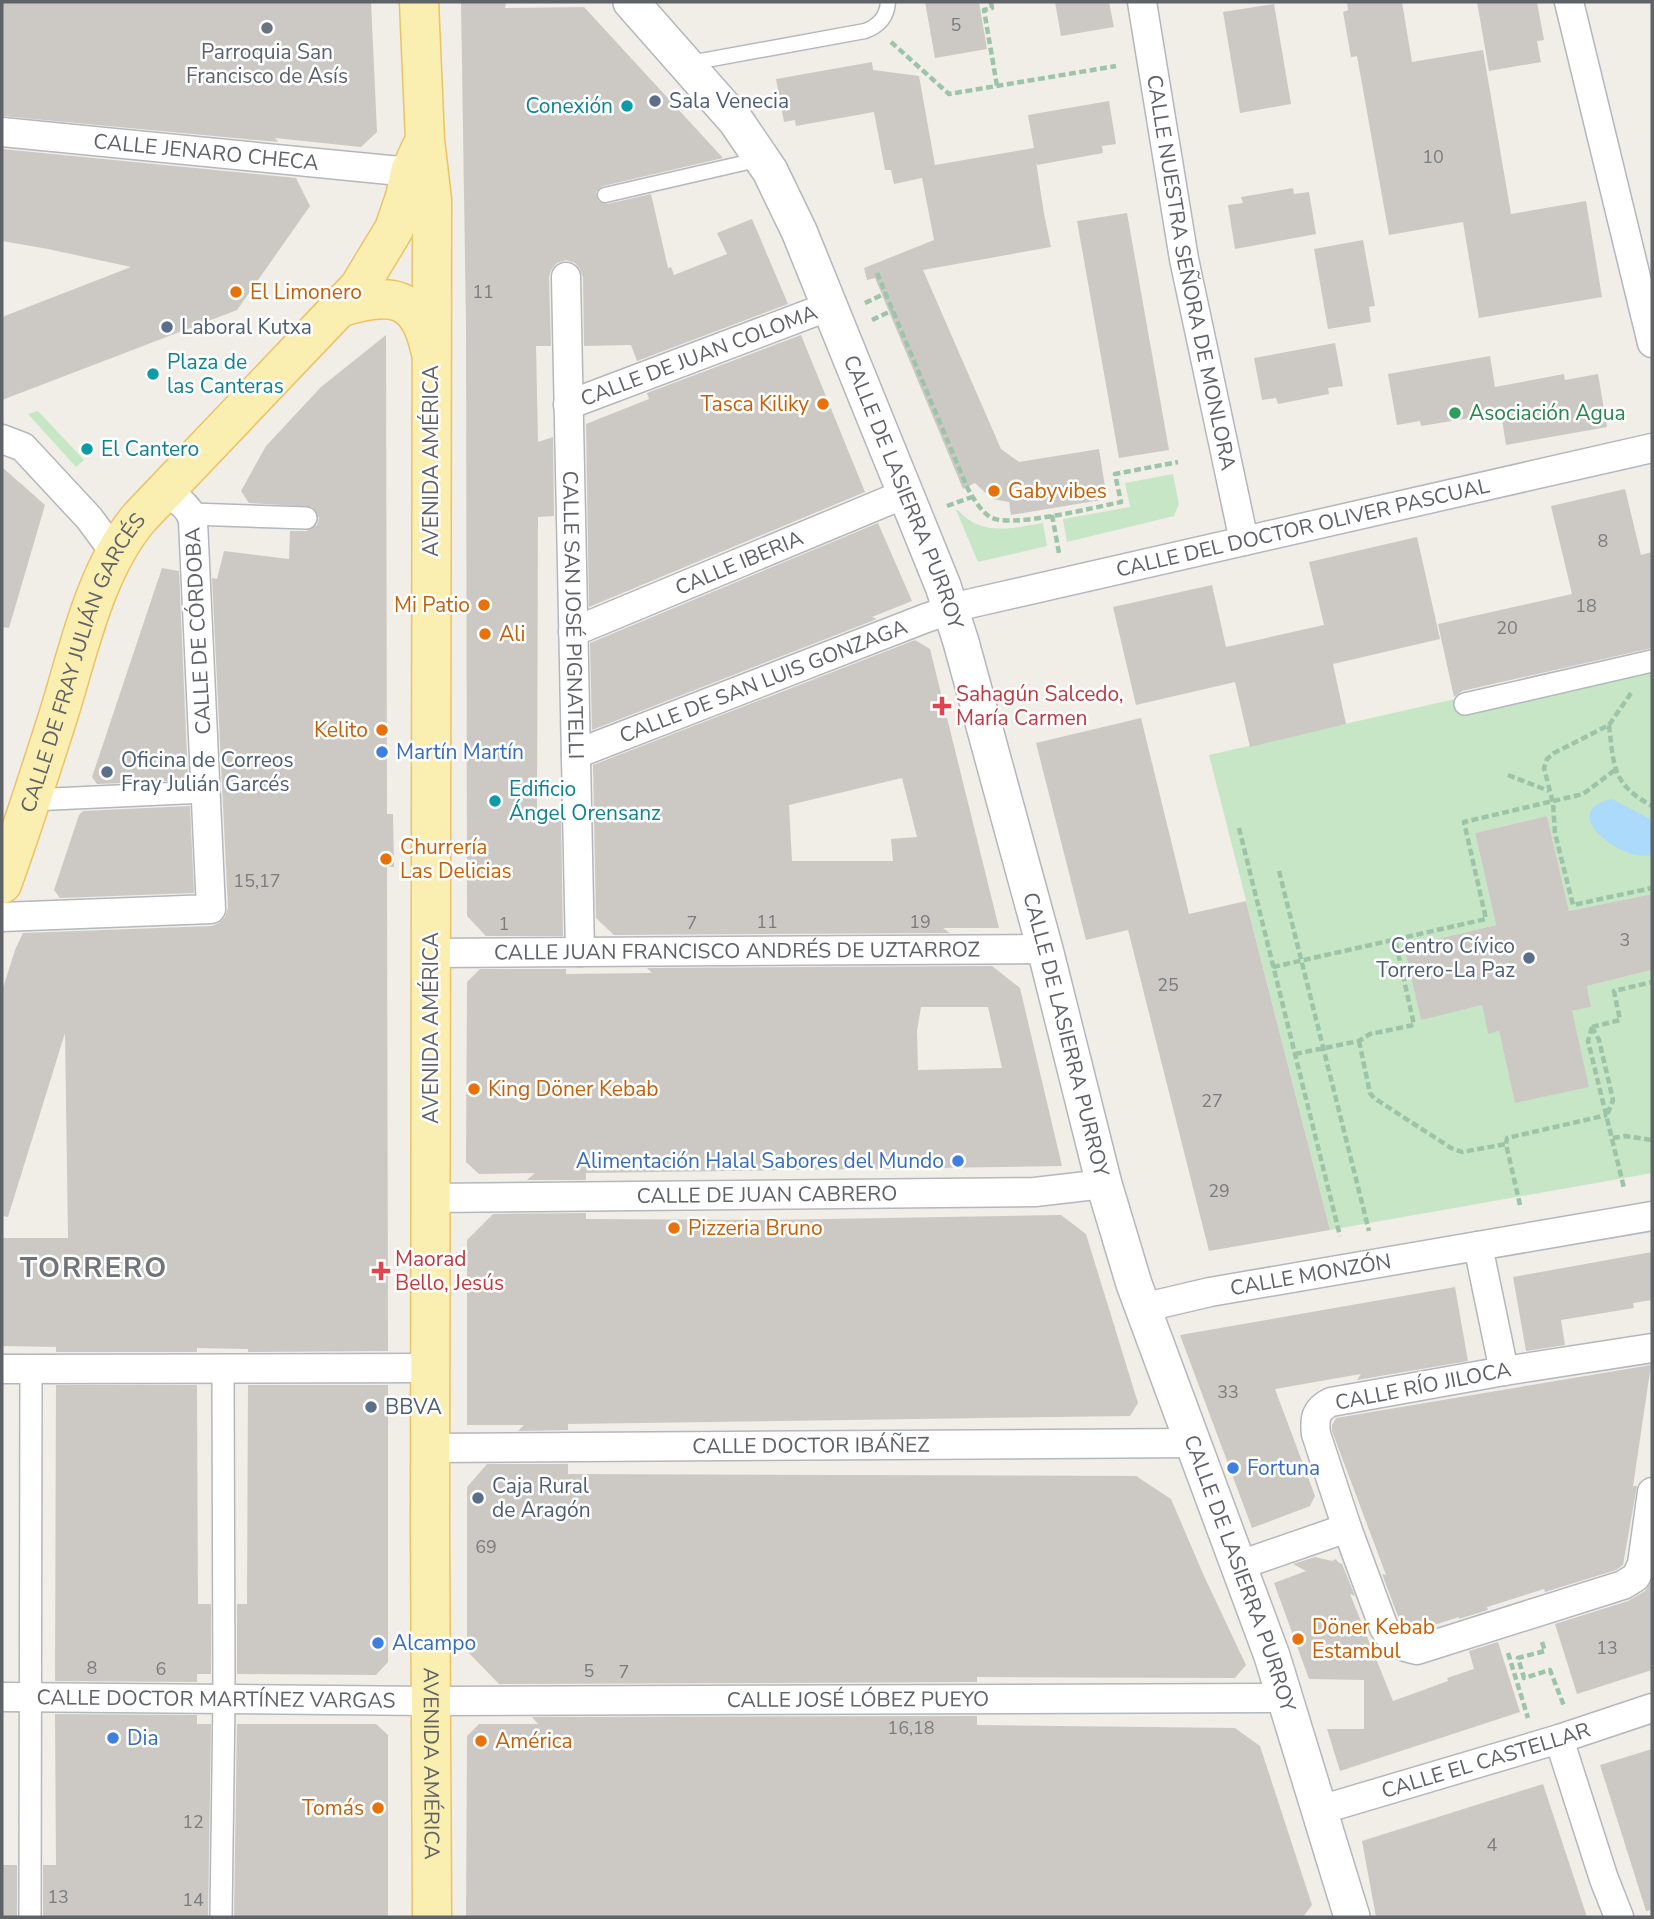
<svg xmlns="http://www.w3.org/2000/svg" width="1654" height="1919" viewBox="0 0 1654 1919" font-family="'Nunito Sans',sans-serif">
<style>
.green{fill:#c6e6c5}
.water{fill:#acdafb}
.building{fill:#ccc9c4;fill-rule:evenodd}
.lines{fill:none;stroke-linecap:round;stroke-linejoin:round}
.service-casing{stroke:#b4b7bb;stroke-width:17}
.pedestrian-casing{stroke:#b4b7bb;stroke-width:24}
.minor-casing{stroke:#b4b7bb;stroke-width:31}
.tertiary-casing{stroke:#b4b7bb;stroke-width:38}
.primary-casing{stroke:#ebc365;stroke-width:41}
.path{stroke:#9dc4a8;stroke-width:4.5;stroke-dasharray:7 3.5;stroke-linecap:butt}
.service{stroke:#fff;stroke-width:14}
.pedestrian{stroke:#fff;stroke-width:21}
.minor{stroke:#fff;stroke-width:28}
.tertiary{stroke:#fff;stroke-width:35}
.primary{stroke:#fbeeb1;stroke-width:38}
.worship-dot{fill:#6b7280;stroke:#fff;stroke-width:2.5}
.service-dot{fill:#5c6f8a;stroke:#fff;stroke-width:2.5}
.culture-dot{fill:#0f9aa8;stroke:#fff;stroke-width:2.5}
.food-dot{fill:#e8710a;stroke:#fff;stroke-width:2.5}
.leisure-dot{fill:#2e9e5b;stroke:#fff;stroke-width:2.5}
.health-dot{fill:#e0444e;stroke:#fff;stroke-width:2.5}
.shop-dot{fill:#3f7fe0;stroke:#fff;stroke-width:2.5}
.labels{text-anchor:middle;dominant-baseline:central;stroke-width:5;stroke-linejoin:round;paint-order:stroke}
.number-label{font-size:18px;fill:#7a7c7e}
.worship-label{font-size:21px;fill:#5b616d;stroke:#fff}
.service-label{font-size:21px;fill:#4e5e75;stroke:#fff;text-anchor:start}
.culture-label{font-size:21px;fill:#0d838f;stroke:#fff;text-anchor:start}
.street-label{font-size:21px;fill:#5f6267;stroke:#fff}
.food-label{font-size:21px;fill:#c56008;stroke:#fff;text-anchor:start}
.leisure-label{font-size:21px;fill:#27864d;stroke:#fff;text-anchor:start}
.health-label{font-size:21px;fill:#be3a42;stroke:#fff;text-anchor:start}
.shop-label{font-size:21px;fill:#366cbe;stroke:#fff;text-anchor:start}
.district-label{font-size:28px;font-weight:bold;letter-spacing:2px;fill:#707479;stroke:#fff}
</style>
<rect width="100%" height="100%" fill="#f0eee7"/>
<!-- green -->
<path class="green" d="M38,411L84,460L76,467L28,414Z
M1173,474L1179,504L1174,516L1067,542L1063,519L1130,507L1125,483Z
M956,510H958C981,537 1013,528 1043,523L1047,546L978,562Z
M1652,670V894L1569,911L1547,816L1475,833L1496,925L1404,947L1421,1019L1482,1005L1488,1033L1499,1031L1515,1102L1572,1011L1591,1007L1587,986L1652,970V1173L1330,1230L1209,755L1455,699L1459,714Z"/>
<!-- water -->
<path class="water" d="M1612,799L1652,820V855C1647,856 1641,856 1636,855C1609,850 1561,810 1612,799Z"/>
<!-- building -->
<path class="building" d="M2,2H371L377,132L361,147L275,138L278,142L2,116Z
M461,2H506L505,8L584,7L723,158L603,186L596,192L598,201L607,204L651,194L668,268L671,267L674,275L727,254L717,233L752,219L788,304L637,361L631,345L584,346L583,277L580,269L575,263L566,260L557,263L551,270L549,277L551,346H536L538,442L553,437L554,516L538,517L537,817H561L563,936H486L467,916L466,324Z
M925,2H979L987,49L935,58Z
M1055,2H1109L1114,27L1061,36Z
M1347,2H1402L1412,62L1483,50L1511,214L1586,201L1602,297L1479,318L1463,222L1389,235L1357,56L1351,57L1343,12L1348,10Z
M1477,2H1537L1544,40L1537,41L1541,62L1489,71Z
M1274,4L1291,104L1240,113L1223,12Z
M872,62L873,70L919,76L935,165L1034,148L1028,115L1109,101L1116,144L1102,146L1103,153L1037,165L1036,161L1044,214L1051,247L923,270L1001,449L1019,462L1099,449L1107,499L1011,515L1009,502L992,499L975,483L963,489L875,278L867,280L864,268L934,240L922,178L894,184L891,170H885L874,112L796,126L795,120L784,122L776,79Z
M2,149L296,178L310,206L237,310L2,400V317L131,267L48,249L2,241Z
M1293,188L1294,194L1309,192L1316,234L1235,249L1228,205L1243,203L1241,197Z
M1127,213L1169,450L1119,458L1077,221Z
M1363,240L1375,306L1369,307L1371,322L1328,329L1314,249Z
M386,335L387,814H393L394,867H387L388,1351L248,1352V1349L197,1348V1352H56V1347L2,1346V1238H68L65,1033L8,1217L2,1216V991L15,950L23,933L212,926L219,923L225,917L228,908L212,578L217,579L224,551L289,559L290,531H306L317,525L319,518L312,507L249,503L241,491L266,446L321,387Z
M801,335L865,492L589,607L586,424L649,399L647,393Z
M1335,343L1343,386L1328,388L1329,394L1278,404L1276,398L1262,400L1254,358Z
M1490,356L1495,387L1564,374L1565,380L1598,374L1607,427L1506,445L1501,413L1421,426L1420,421L1397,425L1388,374Z
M2,467L45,505L9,628L2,627Z
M1625,489L1641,555L1652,552V648L1462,691L1454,697L1438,624L1572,594L1551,506Z
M878,523L912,601L872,617L877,619L592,730L590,643Z
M1417,537L1440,639L1333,664L1346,724L1250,747L1235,682L1136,705L1113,607L1212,585L1226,647L1324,625L1309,562Z
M162,568L179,571L188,780L97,784L92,777Z
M915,640L930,649L999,928H943L950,933L614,935L596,918L593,765ZM902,778L917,837L891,839L893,861H792L789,805Z
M1141,718L1189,914L1246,901L1330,1230L1209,1251L1128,930L1086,940L1036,743Z
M190,806L194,893L60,898L54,890L79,815L83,811Z
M1547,816L1569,911L1652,894V970L1587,986L1591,1007L1572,1011L1589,1087L1515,1103L1499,1031L1488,1034L1482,1005L1421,1020L1404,947L1496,925L1475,833Z
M992,966L1020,988L1062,1166L586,1173V1180H527L535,1173L479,1174L466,1162L467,982L480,969H566V974L652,973L647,968ZM921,1007H988L1002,1068L918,1070L917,1031Z
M586,1213V1219L767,1220L1061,1215L1086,1234L1138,1403L1130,1416L568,1424V1430L518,1431L524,1425H467V1240L493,1214Z
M1652,1252V1300L1633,1303L1634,1308L1561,1320L1565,1345L1526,1351L1513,1277Z
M1455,1287L1468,1361L1357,1380L1361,1374L1275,1389L1315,1496L1310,1506L1252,1528L1180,1335Z
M1651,1365L1633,1486H1637L1623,1565L1616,1570L1545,1592L1544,1589L1487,1607L1488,1610L1459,1619V1617L1418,1630L1399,1619L1382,1574L1386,1575L1332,1431V1425L1336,1418Z
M56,1385H197L198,1604H211V1674H197V1682L55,1681Z
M248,1385H388V1662L376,1675L237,1674V1604H247Z
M487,1464H568V1474L1136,1476L1171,1499L1204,1576L1246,1665L1235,1678L977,1677V1682L499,1684L467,1651V1487Z
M1315,1557L1332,1561L1336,1559L1338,1562L1342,1564L1355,1596L1350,1594L1393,1701L1448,1681L1447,1678L1474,1669L1469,1651L1498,1642L1520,1712L1340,1771L1327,1729H1364V1680L1309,1679L1274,1583L1306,1571L1293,1564Z
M1652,1581V1670L1577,1694L1555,1624L1628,1601L1645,1591Z
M55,1714L197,1715V1724H211L208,1917H43V1865H56Z
M977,1716V1725L1235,1728L1260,1746L1312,1905L1303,1917H466L467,1736L479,1724H538L532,1717Z
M237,1724H376L388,1735V1917H234Z
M1652,1749V1910L1646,1911L1600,1765Z
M1543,1784L1587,1917H1376L1362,1841Z
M2,1865H17V1917H2Z"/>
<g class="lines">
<!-- service casing -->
<g class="service-casing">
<path id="service" d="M690,63L865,31C879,26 887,17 888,2
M605,195L761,159"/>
</g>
<!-- pedestrian casing -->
<g class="pedestrian-casing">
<path id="pedestrian" d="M192,514L306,518
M1465,704L1652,661
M31,800L205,792
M30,1917L31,1369
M221,1917L224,1699L223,1369"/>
</g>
<!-- minor casing -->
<g class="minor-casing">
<g id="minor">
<path id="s1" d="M1142,2L1184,259L1244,541"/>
<path d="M1569,2L1652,343"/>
<path id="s2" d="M2,132L410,172"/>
<path id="s3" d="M566,277L580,952"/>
<path id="s4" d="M568,405L830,306"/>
<path d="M2,439L23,447L89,518L115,553"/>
<path id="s5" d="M573,632L907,493"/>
<path id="s6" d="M576,754L926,618L968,604L1652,448"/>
<path d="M2,917L211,909L193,521C190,506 176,499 165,491"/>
<path id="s7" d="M431,953L1045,949"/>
<path id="s8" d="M431,1198L1035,1192L1104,1184"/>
<path d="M1478,1246L1504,1371"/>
<path id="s9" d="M1142,1308L1210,1292L1652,1216"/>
<path d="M1652,1348L1504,1371L1331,1402C1316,1409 1314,1418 1316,1434L1347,1528L1384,1628C1393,1643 1401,1647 1417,1650L1623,1585L1636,1577L1642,1564L1652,1492"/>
<path d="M2,1369L431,1368"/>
<path id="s10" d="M431,1448L1192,1443"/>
<path d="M1240,1565L1347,1528"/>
<path id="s11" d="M2,1697L430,1701L1285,1698"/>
<path d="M1559,1739L1604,1879L1619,1917"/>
<path id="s12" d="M1320,1810L1559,1739L1652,1708"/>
</g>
</g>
<!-- tertiary casing -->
<g class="tertiary-casing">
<g id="tertiary">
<path id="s13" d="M631,2L736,121L770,171L799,231L943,586L961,642L1045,949L1104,1184L1134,1284L1272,1656L1352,1917"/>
</g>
</g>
<!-- primary casing -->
<g class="primary-casing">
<g id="primary">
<path id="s14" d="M419,2L425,140L432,200L430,1531L432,1917"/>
<path d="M342,307C391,292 418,295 430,349"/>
<path id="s15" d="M2,884C23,826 42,767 61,707C80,644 97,567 140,517L359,287L394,229L405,197L410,172L421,148"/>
</g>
</g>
<!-- path -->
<path class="path" d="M991,2L992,8L984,10L997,86
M891,42L949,94L1116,66
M877,273L967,487C973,498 980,510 990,517C1009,529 1096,507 1121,502L1115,474L1178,462
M865,303L886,293
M872,320L893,310
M947,506L972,497
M1052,515L1059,553
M1631,693L1609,725L1554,753L1547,759L1544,768L1553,803L1555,833L1573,905L1652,888
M1609,725C1614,767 1612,784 1652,806
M1508,775L1549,791
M1239,828L1340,1236
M1279,871L1369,1231
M1273,967L1486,919L1464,822L1583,794L1615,770
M1592,1027L1588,1041L1624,1188
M1592,1027L1620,1020L1614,991L1652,982
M1592,1027L1599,1040L1613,1100L1607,1115
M1359,1041L1370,1093L1374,1098L1451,1148L1462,1152L1506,1144
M1295,1054L1359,1041L1370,1034L1414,1025L1395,939
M1613,1138L1625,1136L1652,1140
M1520,1205L1506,1144L1507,1138L1607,1115
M1542,1642L1545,1651L1518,1658L1524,1678L1550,1670L1564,1706
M1508,1653L1528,1718"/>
<!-- service -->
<use href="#service" class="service"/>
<!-- pedestrian -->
<use href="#pedestrian" class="pedestrian"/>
<!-- minor -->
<use href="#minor" class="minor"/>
<!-- tertiary -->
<use href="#tertiary" class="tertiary"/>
<!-- primary -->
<use href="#primary" class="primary"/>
</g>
<!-- markers -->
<circle class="worship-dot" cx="267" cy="28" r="7"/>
<g class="service-dot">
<circle cx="655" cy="101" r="7"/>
<circle cx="167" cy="327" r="7"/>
<circle cx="107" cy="772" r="7"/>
<circle cx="1529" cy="958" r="7"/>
<circle cx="371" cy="1407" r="7"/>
<circle cx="478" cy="1498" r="7"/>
</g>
<g class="culture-dot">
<circle cx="627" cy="106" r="7"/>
<circle cx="153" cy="374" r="7"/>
<circle cx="87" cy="449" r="7"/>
<circle cx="495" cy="801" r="7"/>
</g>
<g class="food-dot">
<circle cx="236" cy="292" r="7"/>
<circle cx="823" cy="404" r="7"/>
<circle cx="994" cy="491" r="7"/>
<circle cx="484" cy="605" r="7"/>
<circle cx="485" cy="634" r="7"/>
<circle cx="382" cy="730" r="7"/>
<circle cx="386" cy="859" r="7"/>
<circle cx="474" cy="1089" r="7"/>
<circle cx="674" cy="1228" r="7"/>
<circle cx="1298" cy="1639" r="7"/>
<circle cx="481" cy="1741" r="7"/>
<circle cx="378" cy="1808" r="7"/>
</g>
<circle class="leisure-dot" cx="1455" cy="413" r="7"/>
<g class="health-dot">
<path d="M938.5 695.5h7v7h7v7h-7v7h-7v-7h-7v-7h7z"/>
<path d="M377.5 1260.5h7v7h7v7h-7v7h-7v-7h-7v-7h7z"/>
</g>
<g class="shop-dot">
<circle cx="382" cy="752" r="7"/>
<circle cx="958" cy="1161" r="7"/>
<circle cx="1233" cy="1468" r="7"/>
<circle cx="378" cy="1643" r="7"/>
<circle cx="113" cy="1738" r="7"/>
</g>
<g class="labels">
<!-- number labels -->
<g class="number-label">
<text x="956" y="25">5</text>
<text x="1433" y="157">10</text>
<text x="483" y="292">11</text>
<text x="1603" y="541">8</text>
<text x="1586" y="606">18</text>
<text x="1507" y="628">20</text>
<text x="257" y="881">15,17</text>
<text x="767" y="922">11</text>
<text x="920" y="922">19</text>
<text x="692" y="923">7</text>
<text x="504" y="924">1</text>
<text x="1625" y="940">3</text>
<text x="1168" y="985">25</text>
<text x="1212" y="1101">27</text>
<text x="1219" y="1191">29</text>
<text x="1228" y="1392">33</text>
<text x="486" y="1547">69</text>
<text x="1607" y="1648">13</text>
<text x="92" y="1668">8</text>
<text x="161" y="1669">6</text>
<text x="589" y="1671">5</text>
<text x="624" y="1672">7</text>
<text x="911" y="1728">16,18</text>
<text x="193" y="1822">12</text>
<text x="1492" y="1845">4</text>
<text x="58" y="1897">13</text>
<text x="193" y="1900">14</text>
</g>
<!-- worship labels -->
<g class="worship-label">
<text x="267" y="52">Parroquia San<tspan x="267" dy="24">Francisco de Asís</tspan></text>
</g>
<!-- service labels -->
<g class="service-label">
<text x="669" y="101">Sala Venecia</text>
<text x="181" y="327">Laboral Kutxa</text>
<text x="121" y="760">Oficina de Correos<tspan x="121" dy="24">Fray Julián Garcés</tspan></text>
<text x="1515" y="946" text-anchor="end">Centro Cívico<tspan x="1515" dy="24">Torrero-La Paz</tspan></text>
<text x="385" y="1407">BBVA</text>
<text x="492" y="1486">Caja Rural<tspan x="492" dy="24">de Aragón</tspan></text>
</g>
<!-- culture labels -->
<g class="culture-label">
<text x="613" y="106" text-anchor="end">Conexión</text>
<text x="167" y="362">Plaza de<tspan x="167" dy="24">las Canteras</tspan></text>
<text x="101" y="449">El Cantero</text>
<text x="509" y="789">Edificio<tspan x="509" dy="24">Ángel Orensanz</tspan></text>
</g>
<!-- street labels -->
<g class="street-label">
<text stroke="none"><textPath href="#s2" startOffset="205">CALLE JENARO CHECA</textPath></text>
<text stroke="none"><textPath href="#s1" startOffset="275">CALLE NUESTRA SEÑORA DE MONLORA</textPath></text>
<text stroke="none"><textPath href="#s4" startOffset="140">CALLE DE JUAN COLOMA</textPath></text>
<text transform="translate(431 461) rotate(-90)">AVENIDA AMÉRICA</text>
<text stroke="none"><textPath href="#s13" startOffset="567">CALLE DE LASIERRA PURROY</textPath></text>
<text stroke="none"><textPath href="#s6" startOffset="763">CALLE DEL DOCTOR OLIVER PASCUAL</textPath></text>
<text stroke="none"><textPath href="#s5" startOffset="180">CALLE IBERIA</textPath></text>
<text stroke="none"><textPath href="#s3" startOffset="338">CALLE SAN JOSÉ PIGNATELLI</textPath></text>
<text transform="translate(198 631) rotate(-93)">CALLE DE CÓRDOBA</text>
<text stroke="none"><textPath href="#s15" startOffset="236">CALLE DE FRAY JULIÁN GARCÉS</textPath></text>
<text stroke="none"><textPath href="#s6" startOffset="201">CALLE DE SAN LUIS GONZAGA</textPath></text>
<text stroke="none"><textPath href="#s7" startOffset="306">CALLE JUAN FRANCISCO ANDRÉS DE UZTARROZ</textPath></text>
<text transform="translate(431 1028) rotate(-90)">AVENIDA AMÉRICA</text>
<text stroke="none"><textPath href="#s13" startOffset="1134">CALLE DE LASIERRA PURROY</textPath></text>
<text stroke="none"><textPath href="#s8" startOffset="336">CALLE DE JUAN CABRERO</textPath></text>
<text stroke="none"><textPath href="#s9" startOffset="172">CALLE MONZÓN</textPath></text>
<text transform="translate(1423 1386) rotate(-11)">CALLE RÍO JILOCA</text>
<text stroke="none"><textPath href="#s10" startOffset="380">CALLE DOCTOR IBÁÑEZ</textPath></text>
<text stroke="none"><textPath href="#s13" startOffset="1701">CALLE DE LASIERRA PURROY</textPath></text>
<text stroke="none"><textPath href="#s11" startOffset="214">CALLE DOCTOR MARTÍNEZ VARGAS</textPath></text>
<text stroke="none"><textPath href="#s11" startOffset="856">CALLE JOSÉ LÓBEZ PUEYO</textPath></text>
<text stroke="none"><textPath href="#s12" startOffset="173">CALLE EL CASTELLAR</textPath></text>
<text stroke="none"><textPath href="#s14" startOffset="1762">AVENIDA AMÉRICA</textPath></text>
</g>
<!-- food labels -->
<g class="food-label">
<text x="250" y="292">El Limonero</text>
<text x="809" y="404" text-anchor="end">Tasca Kiliky</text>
<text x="1008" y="491">Gabyvibes</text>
<text x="470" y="605" text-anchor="end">Mi Patio</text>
<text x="499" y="634">Ali</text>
<text x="368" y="730" text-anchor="end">Kelito</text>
<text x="400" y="847">Churrería<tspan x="400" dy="24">Las Delicias</tspan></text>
<text x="488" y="1089">King Döner Kebab</text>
<text x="688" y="1228">Pizzeria Bruno</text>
<text x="1312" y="1627">Döner Kebab<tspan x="1312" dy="24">Estambul</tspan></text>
<text x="495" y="1741">América</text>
<text x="364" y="1808" text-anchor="end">Tomás</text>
</g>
<!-- leisure labels -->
<g class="leisure-label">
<text x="1469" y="413">Asociación Agua</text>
</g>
<!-- health labels -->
<g class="health-label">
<text x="956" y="694">Sahagún Salcedo,<tspan x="956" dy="24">María Carmen</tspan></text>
<text x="395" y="1259">Maorad<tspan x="395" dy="24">Bello, Jesús</tspan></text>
</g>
<!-- shop labels -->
<g class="shop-label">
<text x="396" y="752">Martín Martín</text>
<text x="944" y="1161" text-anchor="end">Alimentación Halal Sabores del Mundo</text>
<text x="1247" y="1468">Fortuna</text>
<text x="392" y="1643">Alcampo</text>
<text x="127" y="1738">Dia</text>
</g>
<!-- district labels -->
<g class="district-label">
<text x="94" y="1268">TORRERO</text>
</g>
</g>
<!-- border -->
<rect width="1654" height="1919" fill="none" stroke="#5f6267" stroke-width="7"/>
</svg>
